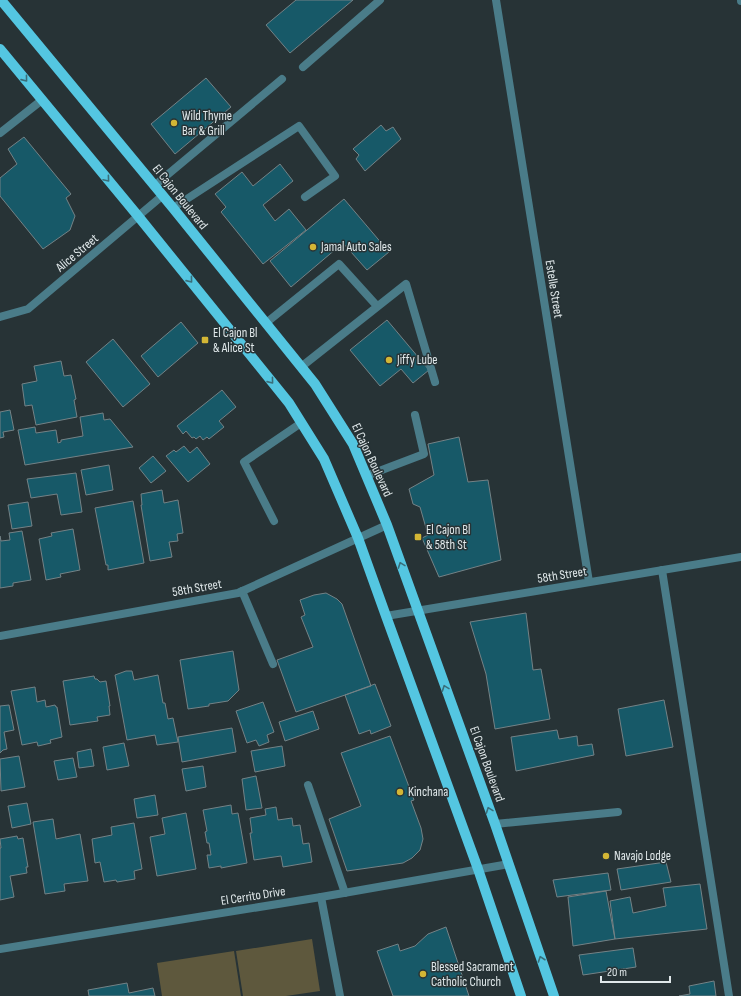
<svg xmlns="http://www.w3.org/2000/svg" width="741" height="996" viewBox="0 0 741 996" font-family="'Sofia Sans Condensed',sans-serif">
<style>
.green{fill:#5e583d}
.building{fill:#175968;stroke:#748286}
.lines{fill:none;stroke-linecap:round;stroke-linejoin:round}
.service{stroke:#4a7c89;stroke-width:8}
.minor{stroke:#4a7c89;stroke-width:8}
.primary{stroke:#54c6e1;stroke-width:10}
.oneway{stroke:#396e7a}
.poi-dot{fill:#d3b635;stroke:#273336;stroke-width:1.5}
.labels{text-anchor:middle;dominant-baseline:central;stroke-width:3;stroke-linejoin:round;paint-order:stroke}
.poi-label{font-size:13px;fill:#e0e8ea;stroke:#273336;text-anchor:start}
.street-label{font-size:13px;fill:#e0e8ea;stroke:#273336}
</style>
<rect width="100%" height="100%" fill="#273336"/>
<!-- green -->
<path class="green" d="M312,939L320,991L286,996H243L236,951Z
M234,951L241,996H162L157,963Z"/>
<!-- building -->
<path class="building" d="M296,0H353L290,53L266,25Z
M206,78L231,107L175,154L151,124Z
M381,125L386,131L393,127L401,139L365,171L356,159L359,155L353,149Z
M24,137L71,194L66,198L75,216L70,230L43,249L0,196V178L17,164L8,149Z
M280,164L293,181L263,205L275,221L289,209L306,230L263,264L221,212L226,207L215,194L242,172L253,186Z
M344,199L389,252L367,270L343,243L291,287L270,261Z
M387,320L429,370L413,383L401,369L380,386L350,350Z
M181,322L198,343L158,377L141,356Z
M113,339L150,384L123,407L86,362Z
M61,361L64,376L71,375L76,399L74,400L77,417L36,425L32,405L25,406L22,384L37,381L34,366Z
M222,390L236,407L219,421L224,427L209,439L207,437L203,440L200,436L196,439L194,437L192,438L186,431L183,434L177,426Z
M10,410L14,430L3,432L4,437L0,438V412Z
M103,413L104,420L110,419L133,447L25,465L18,430L35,427L36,433L56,430L58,443L61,442V440L83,436L80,417Z
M459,437L468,482L488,480L501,560L439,577L422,538L428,535L420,507L413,504L409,489L434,475L428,444Z
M184,446L190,453L197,447L210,464L188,482L166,456L174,450L176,452Z
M153,456L166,471L151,483L139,468Z
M109,465L113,490L86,495L81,470Z
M76,473L82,512L61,515L57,494L31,498L27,479Z
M162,490L164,503L178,500L183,533L177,534L178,541L169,542L172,557L150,561L141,505H142L141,494Z
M133,501L144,563L108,570V565H106L95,508Z
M28,502L32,526L12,529L8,505Z
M73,529L80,570L60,574L61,577L46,580L39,539L52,536L51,533Z
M22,531L31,580L13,583V586L0,588V536L1,541L10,540L9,533Z
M326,593L337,599L342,604L371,686L296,712L277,660L313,647L301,617L305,615L300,600L314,595Z
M526,613L533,670L541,669L550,719L495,729L486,674L470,622Z
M233,651L239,690L228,701L209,704V706L188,709L180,660Z
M126,671H132L134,680L158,675L163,703H165L168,719L173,718L178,742L157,745L155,735L127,740L115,675Z
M94,676L95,679H97L100,682L106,681L110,706H109L110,715L97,717L98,721L70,725L63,681Z
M375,684L391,726L371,734L370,730L359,734L345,695Z
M35,687L37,702L45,700L46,707L55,705L56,707H57L62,737L50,740L51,743L38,746L37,742L22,745L11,691Z
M664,700L673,747L626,756L618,709Z
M263,702L274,732L267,735L269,742L259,746L256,740L247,743L236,711Z
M9,705L14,730L4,732L7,749L3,750L0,753V706Z
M313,711L319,729L285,741L279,722Z
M232,728L236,752L182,762L178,737Z
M557,730L559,739L577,736L578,746L592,744L594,755L516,771L511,737Z
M390,736L414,800L411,801L421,828L423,839L420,850L412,858L403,863L347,871L329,819L361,806L341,753Z
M124,743L129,766L107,770L103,747Z
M282,746L285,766L255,772L251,751Z
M91,749L94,766L79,768L77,752Z
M19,756L25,787L1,791L0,759Z
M73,758L77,777L58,780L54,761Z
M203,766L206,787L186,791L182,769Z
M256,776L262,808L246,810L242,779Z
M155,795L158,815L137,818L134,799Z
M27,803L31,824L12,828L8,806Z
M231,805L232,814L238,813L247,863L221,868V866L209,868L207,855H211L209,843H207L205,832L207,831L203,810Z
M276,807L278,820L292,818L293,826L300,825L303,844L309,843L312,862L283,867L281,856L254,860L250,833H252L250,818L266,815L265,809Z
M186,813L196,869L157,876L150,837L165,834L162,818Z
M53,819L56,839L80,834L88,881L64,884L65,891L45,894L33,822Z
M134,823L142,869L134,871L135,879L117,882L116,880L104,882L100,862L95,863L92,839L112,835L111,827Z
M17,836L18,839L23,838L28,867H26L27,873L10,876L14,897L0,900V848H1L0,839Z
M666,862L671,882L621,890L617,869Z
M608,873L611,890L557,897L553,880Z
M700,884L707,929L615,939L610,901L630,897L633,913L666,906L663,888Z
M606,891L615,939L573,946L568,897Z
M446,927L469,996H393L377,951L398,944L400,951L415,946L428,934Z
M633,948L636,967L583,975L579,955Z
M714,981L716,996H679L690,994L689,986Z
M127,983L129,993L153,988L155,996H89L88,990Z"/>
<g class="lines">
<!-- service -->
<path class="service" d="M303,67L380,0
M0,133L42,100
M154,186L282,79
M173,208L299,126L335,176L305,197
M266,323L339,264L377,306
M301,367L406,284L435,382
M366,476L424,454L415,415
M274,521L244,462L301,423
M662,570L729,996
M242,591L273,664
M308,785L345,893
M495,824L618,812
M321,897L340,996"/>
<!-- minor -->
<path class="minor" d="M496,0L589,582
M741,0V1
M0,317L28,309L162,196
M386,616L741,557
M0,636L238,593L387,525
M0,949L321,897L509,864"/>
<!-- primary -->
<path class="primary" d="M1,0L173,208L315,384L353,444L387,525L495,824L554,996
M0,49L138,216L289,403L324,459L358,538L386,616L478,869L521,996"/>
</g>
<!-- one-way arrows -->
<defs><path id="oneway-chevron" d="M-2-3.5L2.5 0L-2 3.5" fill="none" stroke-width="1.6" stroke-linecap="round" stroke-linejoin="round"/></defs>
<g class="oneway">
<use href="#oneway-chevron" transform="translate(25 79) rotate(51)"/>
<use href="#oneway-chevron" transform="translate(107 179) rotate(50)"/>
<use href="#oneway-chevron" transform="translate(190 280) rotate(51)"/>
<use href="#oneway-chevron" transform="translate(271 381) rotate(51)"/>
<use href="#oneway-chevron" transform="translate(401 565) rotate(-110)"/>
<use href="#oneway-chevron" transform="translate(445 688) rotate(-110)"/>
<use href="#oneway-chevron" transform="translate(489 810) rotate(-110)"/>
<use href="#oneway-chevron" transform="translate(541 959) rotate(-109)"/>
</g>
<!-- markers -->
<g class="poi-dot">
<circle cx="174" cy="123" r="4"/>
<circle cx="313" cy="247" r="4"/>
<rect x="201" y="336" width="8" height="8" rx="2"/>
<circle cx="389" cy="360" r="4"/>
<rect x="414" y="533" width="8" height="8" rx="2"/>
<circle cx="400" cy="792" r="4"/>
<circle cx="606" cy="856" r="4"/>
<circle cx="423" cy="974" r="4"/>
</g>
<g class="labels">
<!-- poi labels -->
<g class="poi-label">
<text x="182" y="116">Wild Thyme<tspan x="182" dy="15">Bar &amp; Grill</tspan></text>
<text x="321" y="247">Jamal Auto Sales</text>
<text x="213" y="333">El Cajon Bl<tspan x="213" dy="15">&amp; Alice St</tspan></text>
<text x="397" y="360">Jiffy Lube</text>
<text x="426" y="530">El Cajon Bl<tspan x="426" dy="15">&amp; 58th St</tspan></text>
<text x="408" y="792">Kinchana</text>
<text x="614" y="856">Navajo Lodge</text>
<text x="431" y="967">Blessed Sacrament<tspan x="431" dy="15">Catholic Church</tspan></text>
</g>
<!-- street labels -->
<g class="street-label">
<text transform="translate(180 197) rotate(51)">El Cajon Boulevard</text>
<text transform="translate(77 253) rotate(-40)">Alice Street</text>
<text transform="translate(554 289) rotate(81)">Estelle Street</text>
<text transform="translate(372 460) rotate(65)">El Cajon Boulevard</text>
<text transform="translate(562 575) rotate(-9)">58th Street</text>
<text transform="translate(197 588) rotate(-10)">58th Street</text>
<text transform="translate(487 764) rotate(70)">El Cajon Boulevard</text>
<text transform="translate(253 896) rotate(-9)">El Cerrito Drive</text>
</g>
</g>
<!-- scale -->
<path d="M601 976v6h69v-6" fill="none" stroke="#e0e8ea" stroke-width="2"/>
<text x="607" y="976" font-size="12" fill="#e0e8ea" stroke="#273336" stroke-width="3" paint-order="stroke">20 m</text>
</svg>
